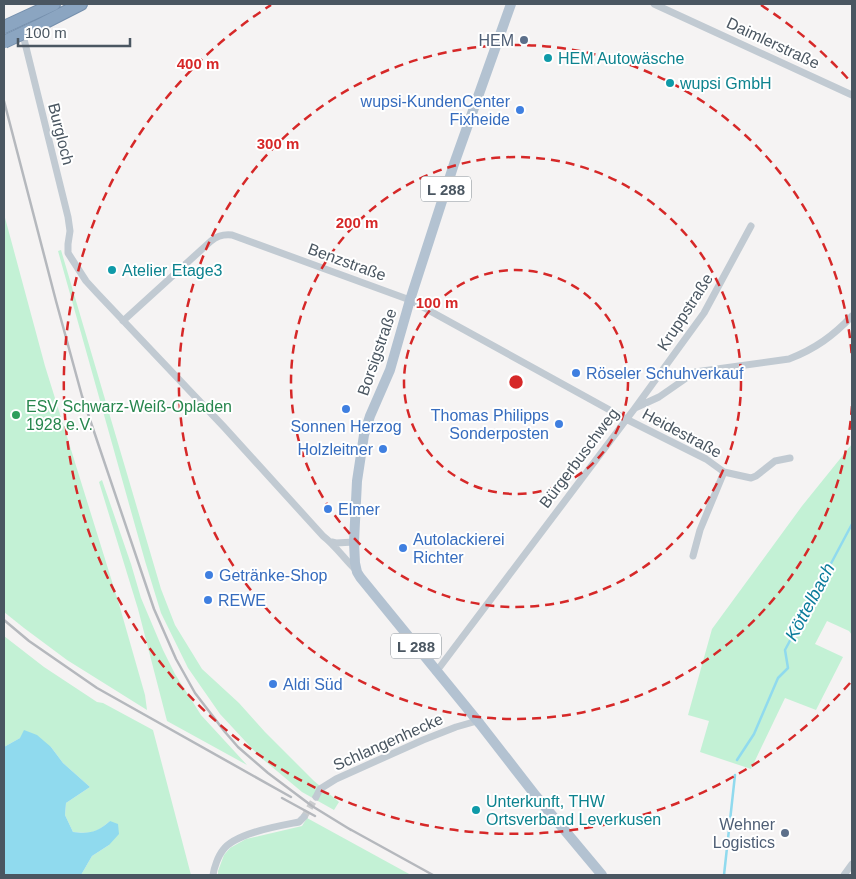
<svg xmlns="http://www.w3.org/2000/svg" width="856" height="879" viewBox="0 0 856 879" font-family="Arial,sans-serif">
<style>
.green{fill:#c3f1d5}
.water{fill:#90daee}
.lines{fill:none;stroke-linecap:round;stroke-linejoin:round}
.stream{stroke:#90daee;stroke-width:2.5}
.street-tunnel{stroke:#caccce;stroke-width:7;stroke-dasharray:7 3.5;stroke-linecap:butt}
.highway-casing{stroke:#7690ad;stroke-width:14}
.street{stroke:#c1cad2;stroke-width:7}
.primary{stroke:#b3c2d1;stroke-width:10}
.highway{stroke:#8ba5c1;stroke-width:12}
.rail{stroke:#b5b8bd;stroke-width:2.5}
.highway-bridge-casing{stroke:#7690ad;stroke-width:14;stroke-linecap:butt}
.highway-bridge{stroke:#8ba5c1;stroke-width:12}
.ring{fill:none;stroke:#d62828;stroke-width:2.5;stroke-dasharray:9 6}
.service-dot{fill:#5c6f8a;stroke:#fff;stroke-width:2}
.culture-dot{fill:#0f9aa8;stroke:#fff;stroke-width:2}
.shop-dot{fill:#3f7fe0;stroke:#fff;stroke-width:2}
.leisure-dot{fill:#2e9e5b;stroke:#fff;stroke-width:2}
.labels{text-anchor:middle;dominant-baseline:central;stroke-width:4;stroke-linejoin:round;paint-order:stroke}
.shield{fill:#fff;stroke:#808990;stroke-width:1}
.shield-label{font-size:15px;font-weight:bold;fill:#4a5661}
.service-label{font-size:16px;fill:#4e5e75;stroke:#fff;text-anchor:end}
.street-label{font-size:16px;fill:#4a5661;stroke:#fff}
.culture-label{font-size:16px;fill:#0d838f;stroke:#fff;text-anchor:start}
.shop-label{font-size:16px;fill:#366cbe;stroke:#fff;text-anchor:start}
.leisure-label{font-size:16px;fill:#27864d;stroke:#fff;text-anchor:start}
.water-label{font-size:18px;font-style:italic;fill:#0c7c9b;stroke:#fff}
.centre{fill:#d62828;stroke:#fff;stroke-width:2.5}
.ring-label{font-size:15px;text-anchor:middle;font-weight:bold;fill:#d62828;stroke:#fff;stroke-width:4;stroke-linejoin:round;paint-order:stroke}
</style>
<rect width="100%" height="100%" fill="#f5f3f3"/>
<!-- green -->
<path class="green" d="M4,214L45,366L119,604L145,695L147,710L67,660L24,628L4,612Z
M61,250L161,589L175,625L202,669L239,703L265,732L314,781L339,802L334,810L302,792L259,756L220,714L188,668L161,613L145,561L58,251Z
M852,444V635L849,631L827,621L815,644L843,657L816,710L785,698L751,769L700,752L709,721L688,715L712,629L802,506Z
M102,480L131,564L141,598L163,650L175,674L201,715L247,765L167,721L138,609L99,482Z
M4,636L44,667L97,702L103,703L153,730L191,875H81L92,856L109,845L110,821C96,833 91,834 73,832L65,815L66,803L90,787L63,763L51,747L20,738L4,747Z
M307,818L411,875H218V871L224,855L230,848L246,839L302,826Z"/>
<!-- water -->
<path class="water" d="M24,730L37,735L51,747L63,763L90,787L66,803L65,815L73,832C91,834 97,832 110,821L118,824L119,834L109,845L92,856L81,875H4V747L20,738Z"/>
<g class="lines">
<!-- stream -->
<path class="stream" d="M737,760L754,734L778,678L788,668L785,650L852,524
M724,875L735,775"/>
<!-- street-tunnel -->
<path class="street-tunnel" d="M304,817L316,797"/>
<!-- highway casing -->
<g class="highway-casing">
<path id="highway" d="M4,27L54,4
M36,27L81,4"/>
</g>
<!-- street -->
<path class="street" d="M654,4L852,95
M22,31L68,217L70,231L68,244V253L86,281L97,293L224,427L323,536C336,546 345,560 357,571
M123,321L211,241C217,236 224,234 232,235L410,300L626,419L706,459L724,472L700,530L693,556
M635,408L704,313L751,226
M724,472L751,478L756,476L775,461L790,458
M332,542L336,543L354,542
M436,672L635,408L659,397L695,372L789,359C815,349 833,336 852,316
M316,797L320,789L336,779L423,740L456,727L477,721
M213,875C214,868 218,856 223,850C235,833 279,826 299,822L304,817
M844,875L852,864"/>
<!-- primary -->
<path class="primary" d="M511,4L454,164L410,300L390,370L370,416L364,435L357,481L354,542L355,563L357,572L360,577L480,724L536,796L602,875"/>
<!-- highway -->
<use href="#highway" class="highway"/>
<!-- rail -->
<path class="rail" d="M4,101L56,301L82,396L154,609L176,659L195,693L225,732L238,747L268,773L312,806L351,830
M4,620L29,641L97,688L291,797
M282,798L315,816
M346,827L433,875"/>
<!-- highway-bridge casing -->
<g class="highway-bridge-casing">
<path id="highway-bridge" d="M4,42L36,27"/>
</g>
<!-- highway-bridge -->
<use href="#highway-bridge" class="highway-bridge"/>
</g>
<!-- distance rings -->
<g class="ring">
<circle cx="516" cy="382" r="112"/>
<circle cx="516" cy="382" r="225"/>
<path d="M852 406A337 337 0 1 1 852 358"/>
<path d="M850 683A450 450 0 1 1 271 5M761 5A450 450 0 0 1 850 81"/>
</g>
<!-- markers -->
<g class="service-dot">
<circle cx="524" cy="40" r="5"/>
<circle cx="785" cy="833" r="5"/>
</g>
<g class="culture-dot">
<circle cx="548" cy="58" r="5"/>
<circle cx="670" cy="83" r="5"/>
<circle cx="112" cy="270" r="5"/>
<circle cx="476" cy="810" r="5"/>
</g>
<g class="shop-dot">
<circle cx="520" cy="110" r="5"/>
<circle cx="576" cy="373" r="5"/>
<circle cx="346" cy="409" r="5"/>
<circle cx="559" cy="424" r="5"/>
<circle cx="383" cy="449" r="5"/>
<circle cx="328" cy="509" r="5"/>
<circle cx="403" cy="548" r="5"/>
<circle cx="209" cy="575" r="5"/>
<circle cx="208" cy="600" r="5"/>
<circle cx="273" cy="684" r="5"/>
</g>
<circle class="leisure-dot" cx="16" cy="415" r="5"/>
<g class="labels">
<!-- shield labels -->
<g class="shield">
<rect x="421" y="176.5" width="50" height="25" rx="4"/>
<rect x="391" y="633.5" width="50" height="25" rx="4"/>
</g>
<g class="shield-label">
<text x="446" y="189">L 288</text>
<text x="416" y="646">L 288</text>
</g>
<!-- service labels -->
<g class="service-label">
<text x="514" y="40">HEM</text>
<text x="775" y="824">Wehner<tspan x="775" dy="18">Logistics</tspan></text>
</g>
<!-- street labels -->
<g class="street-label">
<text transform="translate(773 43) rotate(25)">Daimlerstraße</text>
<text transform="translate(61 134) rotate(76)">Burgloch</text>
<text transform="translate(347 262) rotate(20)">Benzstraße</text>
<text transform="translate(685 312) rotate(-57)">Kruppstraße</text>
<text transform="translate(377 352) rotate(-71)">Borsigstraße</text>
<text transform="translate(682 433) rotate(28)">Heidestraße</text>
<text transform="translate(579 458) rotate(-53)">Bürgerbuschweg</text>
<text transform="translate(388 742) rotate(-24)">Schlangenhecke</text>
</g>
<!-- culture labels -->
<g class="culture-label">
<text x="558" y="58">HEM Autowäsche</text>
<text x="680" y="83">wupsi GmbH</text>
<text x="122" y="270">Atelier Etage3</text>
<text x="486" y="801">Unterkunft, THW<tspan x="486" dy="18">Ortsverband Leverkusen</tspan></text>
</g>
<!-- shop labels -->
<g class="shop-label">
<text x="510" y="101" text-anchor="end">wupsi-KundenCenter<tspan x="510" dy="18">Fixheide</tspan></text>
<text x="586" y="373">Röseler Schuhverkauf</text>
<text x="549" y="415" text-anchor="end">Thomas Philipps<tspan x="549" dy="18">Sonderposten</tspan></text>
<text x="346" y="426" text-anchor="middle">Sonnen Herzog</text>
<text x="373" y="449" text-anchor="end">Holzleitner</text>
<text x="338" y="509">Elmer</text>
<text x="413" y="539">Autolackierei<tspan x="413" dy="18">Richter</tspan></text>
<text x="219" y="575">Getränke-Shop</text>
<text x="218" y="600">REWE</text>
<text x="283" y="684">Aldi Süd</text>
</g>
<!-- leisure labels -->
<g class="leisure-label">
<text x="26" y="406">ESV Schwarz-Weiß-Opladen<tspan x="26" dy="18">1928 e.V.</tspan></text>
</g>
<!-- water labels -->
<g class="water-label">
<text transform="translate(810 602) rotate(-62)">Köttelbach</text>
</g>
</g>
<circle cx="516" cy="382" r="8" class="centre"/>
<g class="ring-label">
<text x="198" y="69">400 m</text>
<text x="278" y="149">300 m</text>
<text x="357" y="228">200 m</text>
<text x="437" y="308">100 m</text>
</g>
<!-- border -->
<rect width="856" height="879" fill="none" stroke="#4a5661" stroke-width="10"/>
<!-- scale -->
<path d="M18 38v8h112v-8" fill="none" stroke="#4a5661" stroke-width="2.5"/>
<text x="25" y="38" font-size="15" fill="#4a5661" stroke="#ffffff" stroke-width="4" paint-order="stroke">100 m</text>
</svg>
